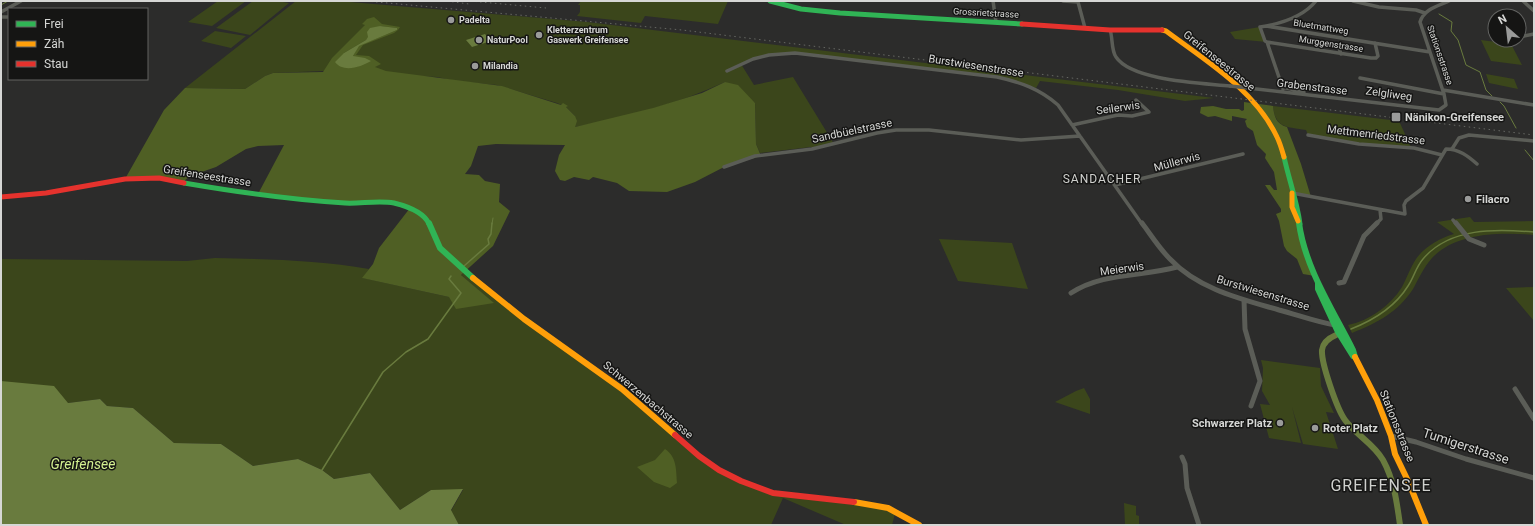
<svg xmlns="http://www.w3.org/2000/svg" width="1535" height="526" viewBox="0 0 1535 526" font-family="Roboto,sans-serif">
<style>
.green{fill:#3b461b}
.forest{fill:#4f5f24;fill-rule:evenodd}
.water{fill:#697b3e}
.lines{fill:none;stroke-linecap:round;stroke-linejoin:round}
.stream-far1{stroke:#697b3e;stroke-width:1}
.stream{stroke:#697b3e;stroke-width:1.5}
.canal{stroke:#697b3e;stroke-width:6}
.street-far1{stroke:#5b5d57;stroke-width:3.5}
.street{stroke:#5b5d57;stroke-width:5}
.fast-far1{stroke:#30b455;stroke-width:5}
.fast{stroke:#30b455;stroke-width:6}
.slow-far1{stroke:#ff9f0a;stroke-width:5}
.slow{stroke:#ff9f0a;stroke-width:6}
.jam-far1{stroke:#e5322d;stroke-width:5}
.jam{stroke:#e5322d;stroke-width:6}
.rail{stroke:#656762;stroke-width:1;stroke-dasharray:1.5 3.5;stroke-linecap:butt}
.street-bridge{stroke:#5b5d57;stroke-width:3.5}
.poi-dot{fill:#9a9b9a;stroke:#151514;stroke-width:1.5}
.labels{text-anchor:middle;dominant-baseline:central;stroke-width:3;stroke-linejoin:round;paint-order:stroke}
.far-street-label{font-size:9px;fill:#d6d7d5;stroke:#151514}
.far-poi-label{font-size:9px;font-weight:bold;fill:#d6d7d5;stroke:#151514;text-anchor:start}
.street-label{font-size:11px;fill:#d6d7d5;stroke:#151514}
.poi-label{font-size:11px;font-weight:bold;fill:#d6d7d5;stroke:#151514;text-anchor:start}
.neighbourhood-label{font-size:12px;letter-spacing:1px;fill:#cfd0cd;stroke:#151514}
.near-street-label{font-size:13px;fill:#d6d7d5;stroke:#151514}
.near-water-label{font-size:14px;font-style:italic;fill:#d3f090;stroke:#151514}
.near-quarter-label{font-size:16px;letter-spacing:1px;fill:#cfd0cd;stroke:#151514}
</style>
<rect width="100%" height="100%" fill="#2c2c2b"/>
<!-- green -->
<path class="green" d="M218,1H246L212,26L188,22Z
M253,1H277L289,3L250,35L216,28Z
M296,1H338L587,22L1214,98L1185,101L1118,90L1040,81L1036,88L1005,79L806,54L769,55L741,64L754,85L793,77L834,144L812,149L811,147L760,153L756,144L755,103L725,82C678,104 625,117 575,127V116L566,107L557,103L497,85L456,81L437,77L323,71L273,73L265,76L245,89L185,88Z
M581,1H728L718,24L645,16L641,23L577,16L580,12V5H578Z
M1260,27L1267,42L1235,39L1230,32Z
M215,31L246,36L231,48L201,41Z
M1481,40L1511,44L1522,65L1491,61Z
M1486,74L1514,79L1518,89L1489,83Z
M1273,106L1399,121L1411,147L1381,146L1308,135L1306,130C1287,127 1275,128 1273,106Z
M1470,217L1474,222L1534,221V235C1502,232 1456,232 1432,258C1424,267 1419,278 1413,289C1398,312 1377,323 1352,333L1348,325C1369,321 1391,305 1402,287C1407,278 1410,268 1416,259C1424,247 1440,238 1454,234L1437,222Z
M939,239L1012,243L1028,289L958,281Z
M215,258C267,259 319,260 369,269L363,278L449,297L493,303L461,275L465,272L589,363L719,470L764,490L896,510L892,525H846L783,498L771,525H459L451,511L463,490H431L400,510L370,473L334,479L322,470L298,459L253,466L221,444L174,443L133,408L107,406L100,399L68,403L1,381V259L187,261Z
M1534,287V321L1506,288Z
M1261,360L1320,368L1321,386L1334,413L1326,412L1338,449L1303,444L1292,407L1301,443L1269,438L1260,404L1270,405L1262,391L1263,368Z
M1084,388L1090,399V414L1055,402L1076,391Z
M1124,503L1136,506V515L1139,516V525H1125Z"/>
<!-- forest -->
<path class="forest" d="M374,17L382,24L400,27L398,30L394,33L363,45L356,55L369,56L381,64L375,67L386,71L502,86L561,105L563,103L568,106L566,107L575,116L577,121L575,127L653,108L702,93L725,82L738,85L755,103L756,144L761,156L724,167L695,182L667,192L629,191L617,183L593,177L589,180L574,177L565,181L560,180L555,171L559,155L565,145L496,144L478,146L471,166L465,174L479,175L485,181L500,184L499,202L510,211L493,246L461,275L494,303L456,309L449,297L362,278L373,264L379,248L410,208L392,203H345L258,194L284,145L258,146L246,149L216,167L190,176L183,182L171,180L125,179L164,110L185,88L245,89L265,76L273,73L323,72L332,58L365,25L362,24L367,19ZM380,26L397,28V30L358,46L353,56L344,53L366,40Z
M1244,102L1273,106C1274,116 1276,124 1287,127L1301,164L1311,197L1292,193L1291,202L1315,276L1303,274L1297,259L1287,251L1284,246L1279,221L1276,214L1281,212V209L1265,185H1270L1274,190H1277L1274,172L1265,158L1266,154L1257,145L1253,131L1247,127L1245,121L1247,119L1232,116V121L1215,116L1208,117L1200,113L1201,107L1213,106L1226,109H1239L1242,111L1244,110Z
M665,449C677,457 676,470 677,483L670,488L654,482L637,467L655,460Z"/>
<!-- water -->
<path class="water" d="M380,26L397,28V30L359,46L353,56L365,58L371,61C361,67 343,73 335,62L344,53L366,40L368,37L367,32L370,28Z
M485,34L491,41L472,47L466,40Z
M1,381L54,386L68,403L100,399L107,406L133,408L174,443L221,444L253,466L298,459L322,470L334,479L370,473L400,510L431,490L463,489L451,510L459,525H1Z"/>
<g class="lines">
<!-- stream-far1 -->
<path class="stream-far1" d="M1,5L8,1
M1439,14L1452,22L1451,31L1458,40L1466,65L1480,72L1486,90L1492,96
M1500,102L1504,106L1516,128
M1525,150L1534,161
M492,224L493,218"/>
<!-- stream -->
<path class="stream" d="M464,266L489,244L488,239L491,234L492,223
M1351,329C1374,320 1395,307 1408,286C1414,277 1416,267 1423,259C1450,227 1496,229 1534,232
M322,470L383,372L406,352L428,339L461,293L449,279L451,276"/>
<!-- canal -->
<path class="canal" d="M1336,335C1329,338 1323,342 1322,350C1321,363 1337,409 1345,420C1356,435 1373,443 1383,460C1394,480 1397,503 1400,525"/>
<!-- street-far1 -->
<path class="street-far1" d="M993,1L996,22
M1063,1L1078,2L1085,28
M1353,1L1379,7L1416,10L1425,13
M1523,1L1534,11
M1,12L21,1
M1,17H9
M1266,26L1430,52
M1110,30C1113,38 1111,50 1116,57C1132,81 1203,83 1230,86
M1519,37L1534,34
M1502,40H1509
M1267,42L1371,58H1376L1378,56L1375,43
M1338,44L1341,54
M727,71L753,59L769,55L795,53L997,77C1020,82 1040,89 1058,105L1142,224
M1360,78L1444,94
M1282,87L1304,92
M1248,88L1439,110L1446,105L1444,94L1420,22C1424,9 1438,6 1449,1
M1283,89L1267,42L1265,41L1260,27C1280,24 1303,17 1316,1
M1443,90L1534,105
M1072,125L1118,115L1132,116L1149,112L1136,100
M1308,135L1359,144L1414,148L1442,155
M1452,149L1459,138L1469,135L1534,141
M724,167L755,156L812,149L877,133L896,130H929L1021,140L1080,136
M1115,185L1243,154
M1292,193L1405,214L1404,205L1406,201L1423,188L1446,149C1459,149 1468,156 1477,164
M1453,220L1456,224
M1376,224L1381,219L1380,210"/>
<!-- street -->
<path class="street" d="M1142,223C1151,235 1159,248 1170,259C1198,289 1241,299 1279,310C1298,315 1316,322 1335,325
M1456,223L1469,239L1484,245
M1339,283L1344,282L1364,236L1377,223
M1071,293C1103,272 1142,277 1177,267
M1244,300L1245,329L1260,381L1251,406
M1515,389L1534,419
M1391,436L1416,442L1466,459L1534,478
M1182,457L1185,464L1187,488L1199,525"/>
<!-- fast-far1 -->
<path class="fast-far1" d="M770,1L801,9L840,13L1022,24
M1284,157C1289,180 1297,201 1300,224
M184,183C237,192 291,200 345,203C360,204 378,200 394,203C406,206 424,212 429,224"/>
<!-- fast -->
<path class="fast" d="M429,223L440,248L473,278
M1299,223C1305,268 1333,310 1353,350L1355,357
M1318,283V289L1338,332L1353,356"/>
<!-- slow-far1 -->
<path class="slow-far1" d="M1162,30L1166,31C1206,61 1255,90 1277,137C1280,143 1282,150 1284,157
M1292,193V207L1298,221"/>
<!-- slow -->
<path class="slow" d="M473,278L524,319L622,389L675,435
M1355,357L1377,400L1391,436L1395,454L1409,483L1426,525
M854,502L888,508L919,525"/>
<!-- jam-far1 -->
<path class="jam-far1" d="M1022,24L1110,30H1162
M1,197L46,193L125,179L159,178L184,183"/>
<!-- jam -->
<path class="jam" d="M675,435L699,456L719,470L741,481L773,493L854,502"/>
<!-- rail -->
<path class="rail" d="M366,1L682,30L1534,135
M447,1L469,4
M470,1L546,8"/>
<!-- street-bridge -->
<path class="street-bridge" d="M1230,86L1248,88"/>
</g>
<!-- markers -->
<g class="poi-dot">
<circle cx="451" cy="20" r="4"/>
<circle cx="539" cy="35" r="4"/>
<circle cx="479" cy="40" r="4"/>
<circle cx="475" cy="66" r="4"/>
<rect x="1391" y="112" width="10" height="10" rx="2"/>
<circle cx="1468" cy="199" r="4"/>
<circle cx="1280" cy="423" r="4"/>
<circle cx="1315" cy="428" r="4"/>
</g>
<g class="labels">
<!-- far-street labels -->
<g class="far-street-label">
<text transform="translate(986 13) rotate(3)">Grossrietstrasse</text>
<text transform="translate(1321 27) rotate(9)">Bluetmattweg</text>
<text transform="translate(1331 44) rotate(9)">Murggenstrasse</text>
<text transform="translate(1440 55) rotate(71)">Stationsstrasse</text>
</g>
<!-- far-poi labels -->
<g class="far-poi-label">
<text x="459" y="20">Padelta</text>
<text x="547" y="30">Kletterzentrum<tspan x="547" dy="10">Gaswerk Greifensee</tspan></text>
<text x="487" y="40">NaturPool</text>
<text x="483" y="66">Milandia</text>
</g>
<!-- street labels -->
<g class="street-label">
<text transform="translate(1219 61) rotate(39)">Greifenseestrasse</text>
<text transform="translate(976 66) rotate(9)">Burstwiesenstrasse</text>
<text transform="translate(1312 87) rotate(7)">Grabenstrasse</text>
<text transform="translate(1389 94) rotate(8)">Zelgliweg</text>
<text transform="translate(1118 108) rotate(-8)">Seilerwis</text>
<text transform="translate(852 131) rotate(-12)">Sandbüelstrasse</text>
<text transform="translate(1376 135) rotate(7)">Mettmenriedstrasse</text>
<text transform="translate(1177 162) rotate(-15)">Müllerwis</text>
<text transform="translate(207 176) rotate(9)">Greifenseestrasse</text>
<text transform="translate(1122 269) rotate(-8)">Meierwis</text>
<text transform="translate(1263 293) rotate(17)">Burstwiesenstrasse</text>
<text transform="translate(648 400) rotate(40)">Schwerzenbachstrasse</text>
<text transform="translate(1397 426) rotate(68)">Stationsstrasse</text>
</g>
<!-- poi labels -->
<g class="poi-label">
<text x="1405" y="117">Nänikon-Greifensee</text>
<text x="1476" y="199">Filacro</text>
<text x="1272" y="423" text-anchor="end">Schwarzer Platz</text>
<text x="1323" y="428">Roter Platz</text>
</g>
<!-- neighbourhood labels -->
<g class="neighbourhood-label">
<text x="1102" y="179">SANDACHER</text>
</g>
<!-- near-street labels -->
<g class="near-street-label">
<text transform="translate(1466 446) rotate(18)">Tumigerstrasse</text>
</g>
<!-- near-water labels -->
<g class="near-water-label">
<text x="83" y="464">Greifensee</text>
</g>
<!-- near-quarter labels -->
<g class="near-quarter-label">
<text x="1381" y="485">GREIFENSEE</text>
</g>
</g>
<!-- border -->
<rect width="1535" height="526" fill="none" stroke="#d6d7d5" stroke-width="4"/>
<!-- legend -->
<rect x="8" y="8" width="140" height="72" fill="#151514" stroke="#626361"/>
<rect x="16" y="21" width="20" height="6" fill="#30b455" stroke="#626361"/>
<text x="44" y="28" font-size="12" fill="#d6d7d5">Frei</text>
<rect x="16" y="41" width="20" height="6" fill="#ff9f0a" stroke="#626361"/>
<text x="44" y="48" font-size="12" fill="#d6d7d5">Zäh</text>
<rect x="16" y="61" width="20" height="6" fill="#e5322d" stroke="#626361"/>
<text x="44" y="68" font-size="12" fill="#d6d7d5">Stau</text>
<!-- north arrow -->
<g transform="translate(1507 28) rotate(332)"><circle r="19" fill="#151514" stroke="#626361"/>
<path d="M0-3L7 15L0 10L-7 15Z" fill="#9a9b9a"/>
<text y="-6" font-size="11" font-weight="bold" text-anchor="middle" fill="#d6d7d5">N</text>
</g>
</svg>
